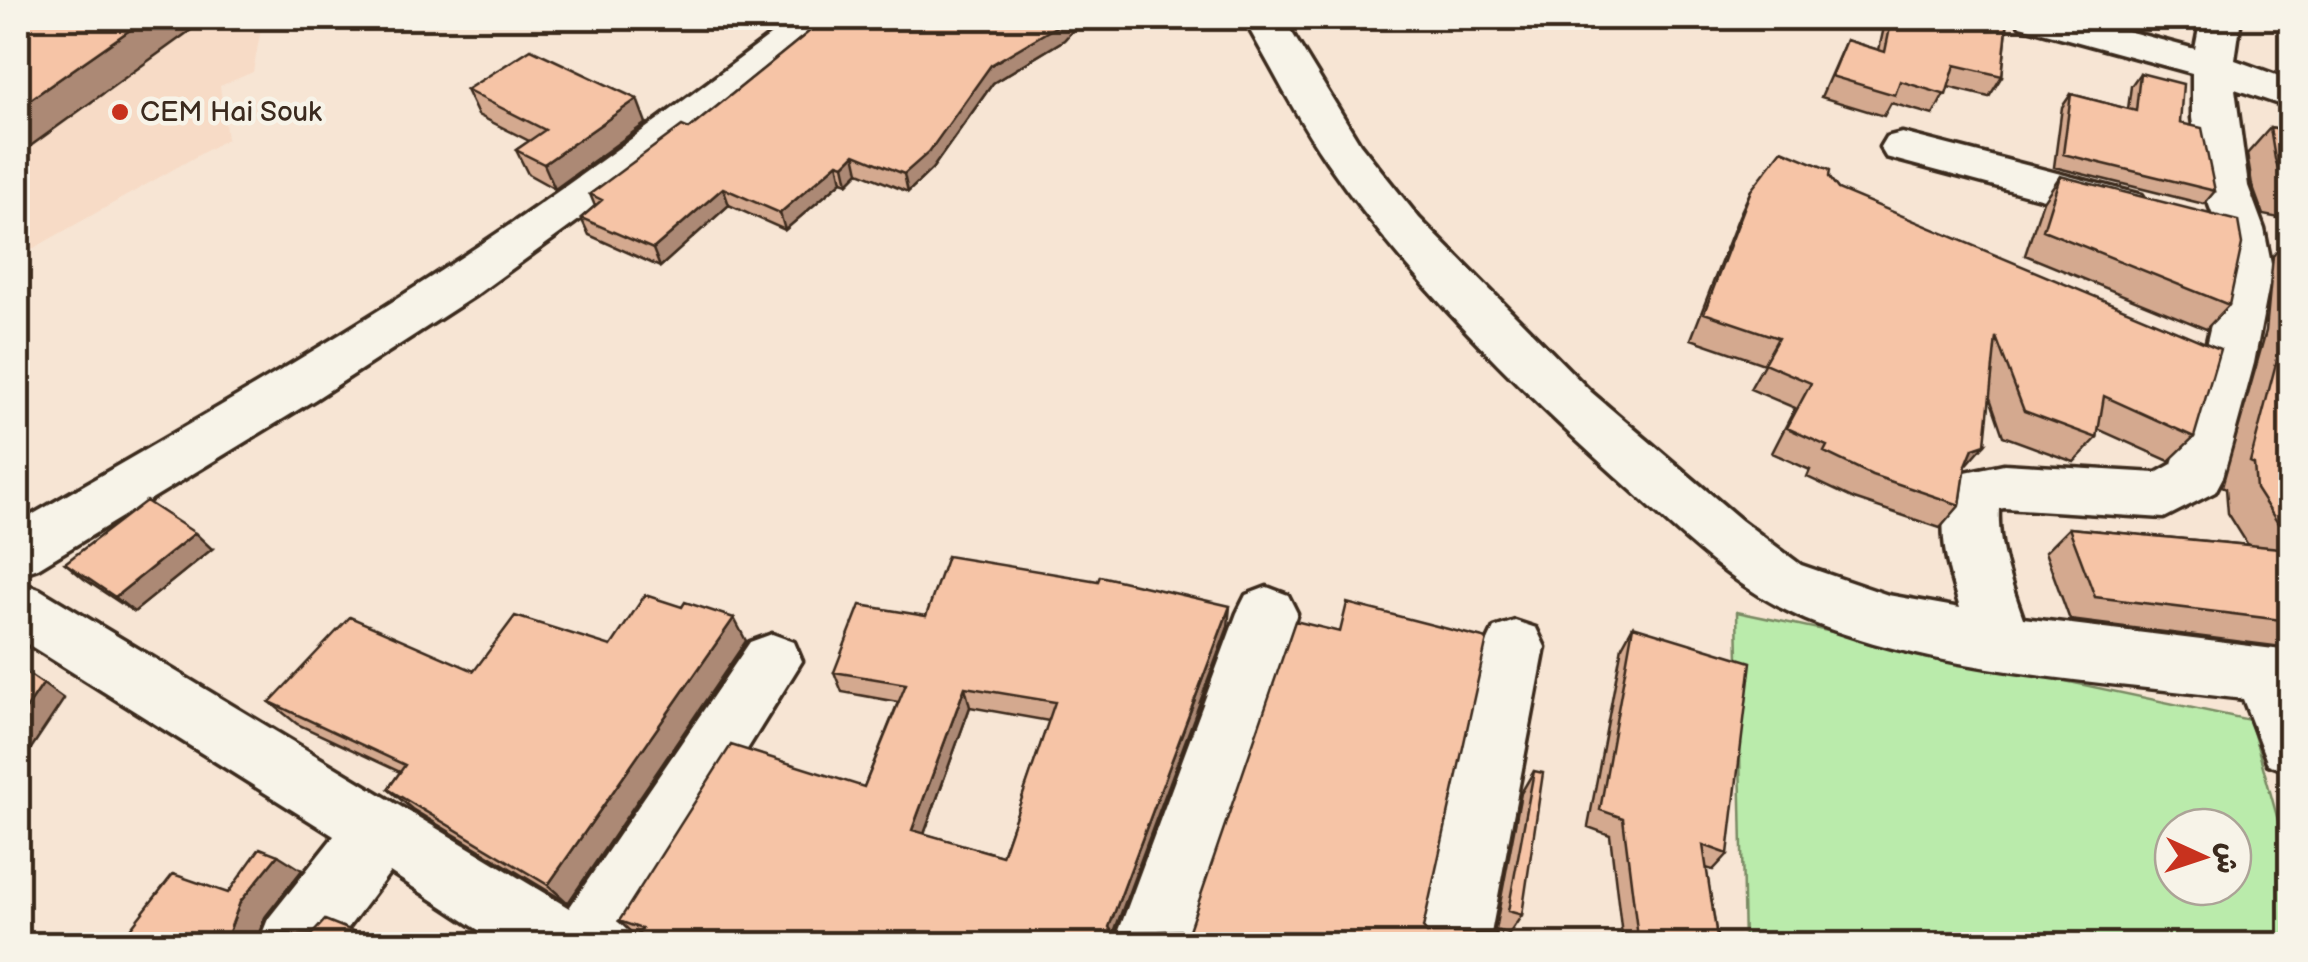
<svg xmlns="http://www.w3.org/2000/svg" width="2308" height="962" viewBox="0 0 2308 962" font-family="'Balsamiq Sans','Playpen Sans Arabic',sans-serif">
<style>
.built{fill:#f7dbc6}
.green{fill:#baebab;stroke:#7a8a64;stroke-width:2.5;fill-rule:evenodd}
.lines{fill:none;stroke-linecap:round;stroke-linejoin:round}
.minor-casing{stroke:#3b2a1e;stroke-width:7}
.minor{fill:#f7f3e8;fill-rule:evenodd}
.wall{fill:#d4a98f;stroke:#3b2a1e;stroke-width:2.5;fill-rule:evenodd}
.shaded-wall{fill:#ac8974;stroke:#3b2a1e;stroke-width:2.5}
.building{fill:#f6c4a6;stroke:#3b2a1e;stroke-width:2.5;fill-rule:evenodd}
.poi-dot{fill:#c8321e;stroke:#f7f3e8;stroke-width:4}
.labels{text-anchor:middle;dominant-baseline:central;stroke-width:9;stroke-linejoin:round;paint-order:stroke}
.far-poi-label{font-size:28px;fill:#3b2a1e;stroke:#f7f3e8;text-anchor:start}
</style>
<rect width="100%" height="100%" fill="#f7e5d4"/>
<filter id="ink" filterUnits="userSpaceOnUse"><feTurbulence type="fractalNoise" baseFrequency=".01" numOctaves="2"/><feDisplacementMap in="SourceGraphic" scale="20" xChannelSelector="R" yChannelSelector="G"/><feConvolveMatrix kernelMatrix="1 2 1 2 8 2 1 2 1" color-interpolation-filters="sRGB"/></filter>
<g filter="url(#ink)">
<!-- built -->
<path class="built" d="M18,18H263L253,72L220,86L227,139L18,257Z"/>
<!-- green -->
<path class="green" d="M1737,612L2250,720L2290,863V944H1744ZM2173,827H2233V887H2173Z"/>
<g class="lines">
<!-- minor casing -->
<g class="minor-casing">
<path id="minor" d="M794,18H839L657,163L476,295L314,400L38,568L18,575V523C160,441 304,360 442,270C563,192 679,104 794,18Z
M1243,18H1283L1360,144L1419,218L1591,392L1741,520L1801,565L1888,595L1960,608C1946,562 1933,520 1956,474L2004,464L2156,473L2172,464L2202,363L2224,269L2218,229L2202,186L2192,118V73L2020,26L2014,18H2078L2195,49L2201,18H2241L2235,60L2290,80V108L2235,89L2248,186L2264,229L2272,269L2254,363L2223,477L2215,492L2164,518L2004,508L1999,509C1997,547 2011,583 2023,618L2290,651V772L2268,764L2243,699C2103,681 1952,675 1819,625C1741,595 1691,544 1630,489C1521,391 1411,283 1327,162C1296,117 1271,66 1243,18Z
M1902,133L2142,195L2149,206L2142,217L2126,221L1886,157L1880,147L1886,137Z
M18,582L39,589L569,908L750,642L772,634L794,642L802,661L626,944H500L390,872L336,944H258L268,919L334,836L18,638Z
M1267,587L1288,595L1297,613L1184,944H1114L1237,613L1246,595Z
M1515,621L1536,628L1545,647L1489,944H1419L1485,647L1494,628Z"/>
</g>
<!-- minor -->
<use href="#minor" class="minor"/>
</g>
<!-- wall -->
<path class="wall" d="M826,18H1084L1064,40L993,83L932,169L908,192L859,172L848,183L842,181L785,230L729,205L660,267L589,235L581,218L595,206L590,194L689,129Z
M1886,18H2008L2002,76L1989,97L1948,87L1933,115L1891,103L1884,116L1821,97L1846,40L1879,50Z
M2091,18H2149L2140,30Z
M2140,73L2180,123L2215,191L2204,204L2054,167L2062,107L2071,94L2128,109L2131,86Z
M466,90L646,123L555,189L528,174L516,150L529,141L478,115Z
M2270,128L2290,132V220L2263,215L2252,185L2247,154Z
M2060,176L2229,305L2206,329L2025,255L2043,201Z
M1829,177L1838,189L2194,437L2169,461L2098,429L2097,438L2074,462L2003,436L1990,398L1965,467L1960,505L1940,528L1854,499L1807,477L1810,470L1772,453L1795,408L1750,389L1764,364L1691,339L1739,216L1751,190Z
M2290,237V648L2070,620L2045,552L2069,528L2248,545L2228,513L2226,488L2222,486L2266,331L2273,256Z
M212,549L134,612L84,579L65,563Z
M926,616L1228,627L1114,932L1423,928L1427,933L635,936L619,921L864,787L898,702L842,692L834,672ZM970,707L1049,721L1002,856L924,834Z
M1633,626L1728,854L1713,870L1706,868L1718,944H1623L1610,835L1588,827L1622,646Z
M746,641L568,903L412,809L388,789L400,772L297,724L270,702L474,671L611,646Z
M1534,771L1522,915L1509,934L1495,930L1521,793Z"/>
<!-- shaded-wall -->
<path class="shaded-wall" d="M147,18H245L198,25L18,155V108Z
M1067,18H1084L1064,40L993,83L932,169L908,192L904,174L991,65Z
M637,99L646,123L555,189L544,164Z
M855,154L859,172L848,183L844,165Z
M838,163L842,181L785,230L780,213Z
M723,188L729,205L660,267L653,249Z
M1985,444L1964,468L1973,448Z
M195,533L212,549L134,612L115,597Z
M1230,606L1228,627L1110,943L1109,927Z
M734,618L746,641L568,903L548,885Z
M43,684L64,699L18,768V721Z
M965,687L970,707L919,848L912,830Z
M278,855L302,870L265,917L255,944L229,932L240,902Z"/>
<!-- building -->
<path class="building" d="M18,18H147L18,108Z
M826,18H1067L1062,23L991,65L929,152L904,174L855,154L844,165L838,163L780,213L723,188L653,249L581,218L602,200L590,194L682,126L689,129Z
M1892,18H2008L2002,76L1955,65L1946,95L1900,81L1895,95L1831,76L1846,40L1885,52Z
M531,49L637,99L544,164L516,150L545,130L466,90Z
M2140,73L2183,84L2180,123L2202,128L2215,191L2063,154L2071,94L2136,111Z
M2270,128L2290,132V189H2286L2275,159Z
M1782,150L1830,170L1829,177L1838,189L2220,349L2194,437L2104,396L2097,438L2024,411L1996,337L1985,444L1973,448L1966,465L1960,505L1872,475L1824,452L1827,446L1787,428L1811,383L1764,363L1778,338L1704,313L1751,190Z
M2060,176L2238,221L2242,244L2229,305L2043,230Z
M2290,310V542L2256,489L2254,464L2250,462Z
M146,501L195,533L115,597L65,563Z
M2069,528L2290,549V621L2095,597Z
M947,556L1098,581L1100,576L1230,606L1109,927L1113,933L1189,930L1295,621L1340,632L1347,603L1487,639L1423,928L1427,933H1496L1495,944H631L642,929L619,921L731,745L864,787L906,684L834,672L860,605L926,616ZM965,687L1055,702L1002,856L912,830Z
M645,595L682,607L685,602L734,618L548,885L388,789L405,765L270,702L350,617L474,671L515,616L611,646Z
M1633,626L1751,662L1728,854L1703,845L1718,944H1692L1638,938L1623,818L1600,810Z
M18,667L43,684L18,721Z
M1534,771L1543,773L1522,915L1508,911Z
M260,848L278,855L240,902L229,932L312,934L325,920L385,944H118L173,874L228,893Z"/>
</g>
<!-- markers -->
<circle class="poi-dot" cx="120" cy="112" r="10"/>
<g class="labels">
<!-- far-poi labels -->
<g class="far-poi-label">
<text x="140" y="112">CEM Hai Souk</text>
</g>
</g>
<!-- margin -->
<rect width="2308" height="962" fill="none" stroke="#f7f3e8" stroke-width="60"/>
<rect x="30" y="30" width="2248" height="902" fill="none" stroke="#3b2a1e" stroke-width="4" filter="url(#ink)"/>
<!-- north arrow -->
<g transform="translate(2203 857) rotate(93)"><circle r="48" fill="#f7f3e8" stroke="#aca397" stroke-width="2.5"/>
<path d="M0-8L18 38L0 25L-18 38Z" fill="#c8321e"/>
<text y="-15" font-size="28" font-weight="bold" text-anchor="middle" fill="#3b2a1e">ش</text>
</g>
</svg>
